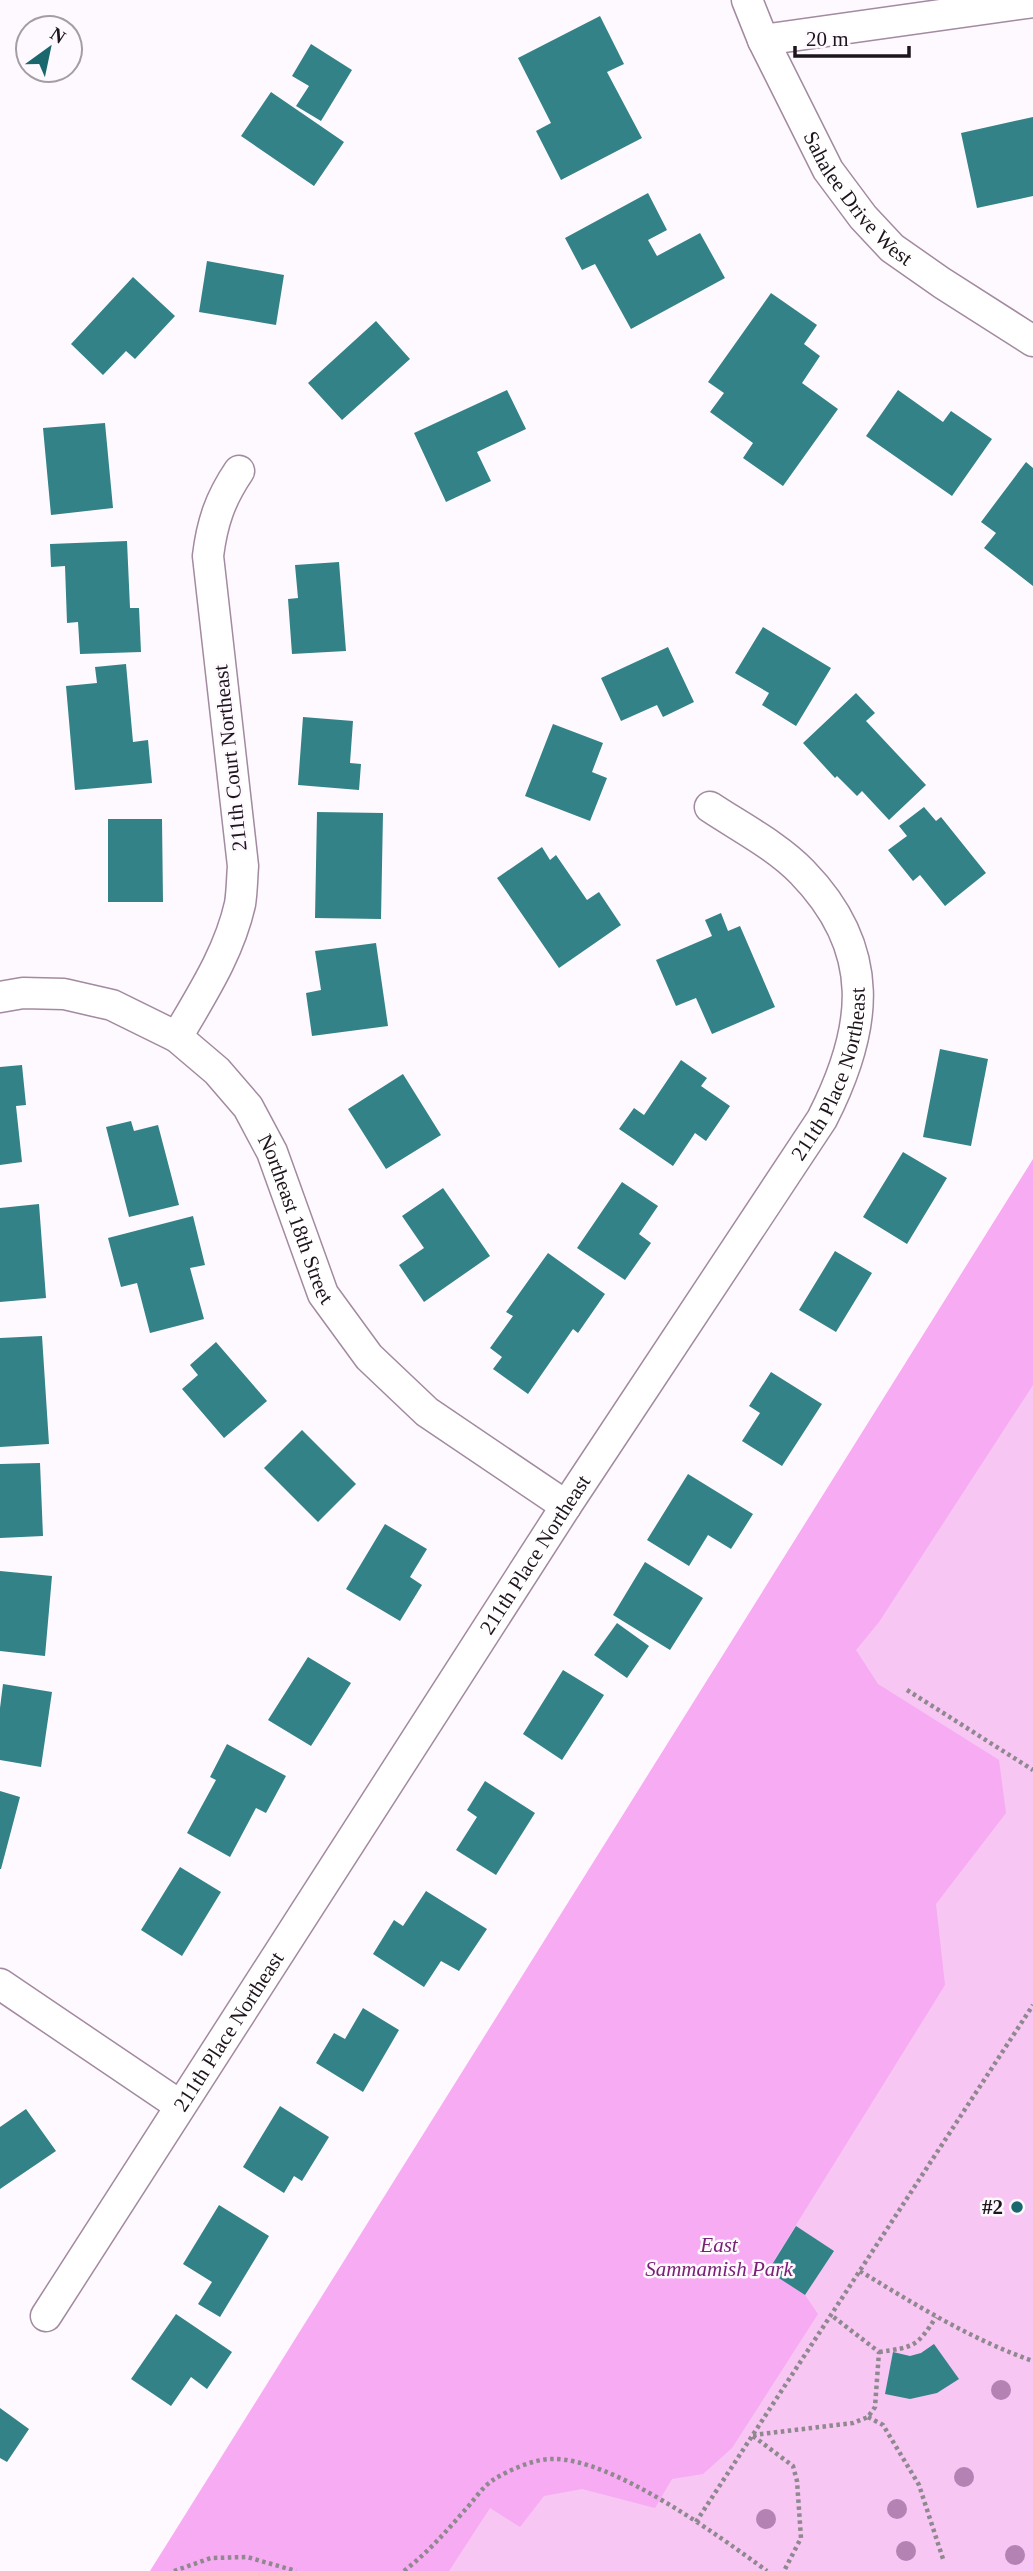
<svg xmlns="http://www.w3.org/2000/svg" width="1033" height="2571" viewBox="0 0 1033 2571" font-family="'Times New Roman',serif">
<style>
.green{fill:#f7c6f3}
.forest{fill:#f7abf3}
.building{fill:#338287}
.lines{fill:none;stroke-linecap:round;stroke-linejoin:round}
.street-casing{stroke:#a28aa0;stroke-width:33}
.path{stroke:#8f888f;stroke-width:4.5;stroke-dasharray:3.5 3.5;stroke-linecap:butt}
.street{stroke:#fff;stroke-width:30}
.tree{fill:#b482b3}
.poi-dot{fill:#1a686d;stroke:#fef9fe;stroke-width:2.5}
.labels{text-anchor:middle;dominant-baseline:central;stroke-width:5;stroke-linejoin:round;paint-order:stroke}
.street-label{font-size:21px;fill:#1d141c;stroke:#fef9fe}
.poi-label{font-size:21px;font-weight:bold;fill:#1d141c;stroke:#fef9fe;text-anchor:end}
.park-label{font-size:21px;font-style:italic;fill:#782176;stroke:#fef9fe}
</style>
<rect width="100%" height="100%" fill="#fef9fe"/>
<!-- green -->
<path class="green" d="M1033,1160V2571H152Z"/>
<!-- forest -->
<path class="forest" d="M1033,1159V1385L879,1622L856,1650L878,1684L999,1760L1006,1813L936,1904L945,1985L768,2270L805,2295L818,2314L732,2448L703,2474L672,2479L655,2508L582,2489L544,2496L520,2527L490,2508L449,2571H150Z"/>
<!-- building -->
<path class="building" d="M600,16L624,64L607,72L642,138L561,180L536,131L551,123L518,58Z
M311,44L352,70L321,121L296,106L309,86L292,76Z
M271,92L344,142L314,186L241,136Z
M1033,117V196L977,208L961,133Z
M648,193L667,230L648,240L657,256L700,233L725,278L631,329L595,264L582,270L565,238Z
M207,261L284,275L276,325L199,312Z
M133,277L175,316L135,359L126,351L103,375L71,344Z
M771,293L817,325L804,344L820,356L802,383L838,409L783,486L743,458L753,443L710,412L724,393L708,382Z
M376,321L410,359L342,420L308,383Z
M507,390L526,429L477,452L491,481L446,502L414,433Z
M898,390L943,422L951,411L992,439L952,496L866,436Z
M105,423L113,508L51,515L43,428Z
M1026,462L1033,468V586L984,548L996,533L981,522Z
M127,541L130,608H139L141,652L80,654L78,622L67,623L65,566L51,567L50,544Z
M339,562L346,651L292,654L288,599L298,598L295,565Z
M763,627L831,668L796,726L762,705L769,693L735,673Z
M668,647L694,702L663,717L657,705L621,721L601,678Z
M126,664L133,742L148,740L152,783L75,790L66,686L97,683L95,667Z
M856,693L875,713L866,721L926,785L889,820L862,791L857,796L837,776L835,778L803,743Z
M303,717L353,721L350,763L361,764L359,790L298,785Z
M553,724L603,743L592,772L607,778L590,821L525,796Z
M924,807L936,821L941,817L986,873L945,906L920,875L913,881L888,850L907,836L899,826Z
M317,812L383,813L381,919L315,918Z
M108,819H162L163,902H108Z
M542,847L550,860L556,855L587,900L599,892L621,925L559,968L497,878Z
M721,913L728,931L740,926L775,1007L712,1034L696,998L676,1006L656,960L712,936L705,920Z
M376,943L388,1026L312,1036L306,993L321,990L315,951Z
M940,1049L988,1059L971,1146L923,1137Z
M681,1060L707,1078L701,1086L730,1106L706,1141L695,1133L673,1166L619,1129L634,1108L644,1115Z
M22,1065L26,1105L16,1106L22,1162L0,1165V1067Z
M403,1074L441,1135L386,1169L348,1109Z
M131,1121L134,1131L158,1125L179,1205L129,1217L106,1127Z
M903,1152L947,1178L907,1244L863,1217Z
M622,1182L658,1206L639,1234L651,1243L625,1280L577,1248Z
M443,1188L490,1256L424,1302L399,1265L424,1248L402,1216Z
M39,1204L46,1298L0,1302V1208Z
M193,1216L205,1265L190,1268L204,1319L150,1333L137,1283L121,1287L108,1238Z
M835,1251L872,1273L836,1332L799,1310Z
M548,1253L605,1294L578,1333L573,1329L528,1394L493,1369L502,1357L490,1348L513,1316L506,1312Z
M42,1336L49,1444L0,1447V1338Z
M216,1342L267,1401L224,1438L182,1389L198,1375L190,1365Z
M771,1372L822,1404L782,1466L742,1441L760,1413L749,1406Z
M302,1430L356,1484L318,1522L264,1468Z
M40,1463L43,1536L0,1538V1464Z
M688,1474L753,1514L731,1549L708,1535L689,1566L647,1540Z
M385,1524L427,1549L410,1577L422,1585L400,1621L346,1589Z
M645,1562L703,1598L670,1650L613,1615Z
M0,1571L52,1576L45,1656L0,1651Z
M617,1623L649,1646L627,1678L594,1655Z
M308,1657L351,1683L311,1746L268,1720Z
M563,1670L604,1695L562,1760L523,1734Z
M3,1684L52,1692L41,1767L0,1760V1708Z
M227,1744L286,1776L266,1813L256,1808L230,1857L187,1833L216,1780L210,1777Z
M485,1781L535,1813L496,1875L456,1850L477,1817L467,1810Z
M0,1791L20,1797L1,1869H0Z
M180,1867L221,1892L182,1956L141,1930Z
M426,1891L487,1929L459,1971L441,1961L424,1987L373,1954L394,1920L403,1926Z
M363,2008L399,2030L363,2092L316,2063L334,2033L345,2039Z
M280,2106L329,2137L302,2181L294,2176L284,2193L243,2167Z
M26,2109L56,2151L0,2189V2127Z
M219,2205L269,2236L220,2317L198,2304L212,2282L183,2264Z
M796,2226L834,2251L805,2295L768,2271Z
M176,2314L232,2352L207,2389L191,2377L171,2406L131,2379Z
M934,2344L959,2379L937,2393L910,2399L885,2394L893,2352L910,2356L921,2353Z
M0,2408L29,2429L7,2462L0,2458Z"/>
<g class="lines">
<!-- street casing -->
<g class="street-casing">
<g id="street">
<path id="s1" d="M747,0L763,40L828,170L863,217L892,248L942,283L1033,341"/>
<path d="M763,40L1033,2"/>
<path id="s2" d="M0,997L23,993L64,994L112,1005L177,1037L217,1071L248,1107L272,1152L323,1294L369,1357L427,1412L566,1506"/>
<path d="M177,1037C202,994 229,953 240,904C242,892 242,878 243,866L208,556C212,523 220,499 239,471"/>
<path d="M0,1984L179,2105"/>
<path id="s3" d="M46,2316L566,1506L822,1119C868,1029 878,950 802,872C777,846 740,827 710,807"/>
</g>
</g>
<!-- path -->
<path class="path" d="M907,1690L1033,1770
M860,2271C916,2305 970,2339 1033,2361
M879,2352C914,2347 917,2347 936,2317
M868,2417L883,2425L919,2485L944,2562
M753,2435L853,2423L868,2417L875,2407L879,2352L831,2315
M753,2436L793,2466L797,2481L801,2538L784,2571
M696,2522L1033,2005
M174,2571L211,2558L247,2557L296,2571
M404,2571C427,2553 445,2533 464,2511C473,2502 482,2487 493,2480C509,2470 533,2459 553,2459C612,2458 719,2536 767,2571"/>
<!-- street -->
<use href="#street" class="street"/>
</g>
<!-- trees -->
<g class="tree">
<circle cx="1001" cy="2390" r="10"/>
<circle cx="964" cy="2477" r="10"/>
<circle cx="897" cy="2509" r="10"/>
<circle cx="766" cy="2519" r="10"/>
<circle cx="906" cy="2551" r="10"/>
<circle cx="1015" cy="2555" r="10"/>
</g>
<!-- markers -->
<circle class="poi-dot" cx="1017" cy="2207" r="7"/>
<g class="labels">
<!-- street labels -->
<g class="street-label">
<text stroke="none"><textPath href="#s1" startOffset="229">Sahalee Drive West</textPath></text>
<text transform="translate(230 758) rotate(-96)">211th Court Northeast</text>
<text stroke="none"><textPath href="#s3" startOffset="1472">211th Place Northeast</textPath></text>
<text stroke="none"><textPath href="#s2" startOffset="408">Northeast 18th Street</textPath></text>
<text stroke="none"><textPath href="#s3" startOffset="905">211th Place Northeast</textPath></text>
<text stroke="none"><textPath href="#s3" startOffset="338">211th Place Northeast</textPath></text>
</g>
<!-- poi labels -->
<g class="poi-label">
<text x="1003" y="2207">#2</text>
</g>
<!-- park labels -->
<g class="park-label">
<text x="719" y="2245">East<tspan x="719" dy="24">Sammamish Park</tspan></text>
</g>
</g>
<!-- north arrow -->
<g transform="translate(49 49) rotate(33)"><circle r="33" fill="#fef9fe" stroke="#a49da4" stroke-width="2"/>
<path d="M0-5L12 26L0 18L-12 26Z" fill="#1a686d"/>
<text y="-10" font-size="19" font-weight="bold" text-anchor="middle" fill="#1d141c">N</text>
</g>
<!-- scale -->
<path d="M795 46v10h114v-10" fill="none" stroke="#1d141c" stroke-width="3.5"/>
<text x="806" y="46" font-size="21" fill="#1d141c" stroke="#fef9fe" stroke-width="5" paint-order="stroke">20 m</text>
</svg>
